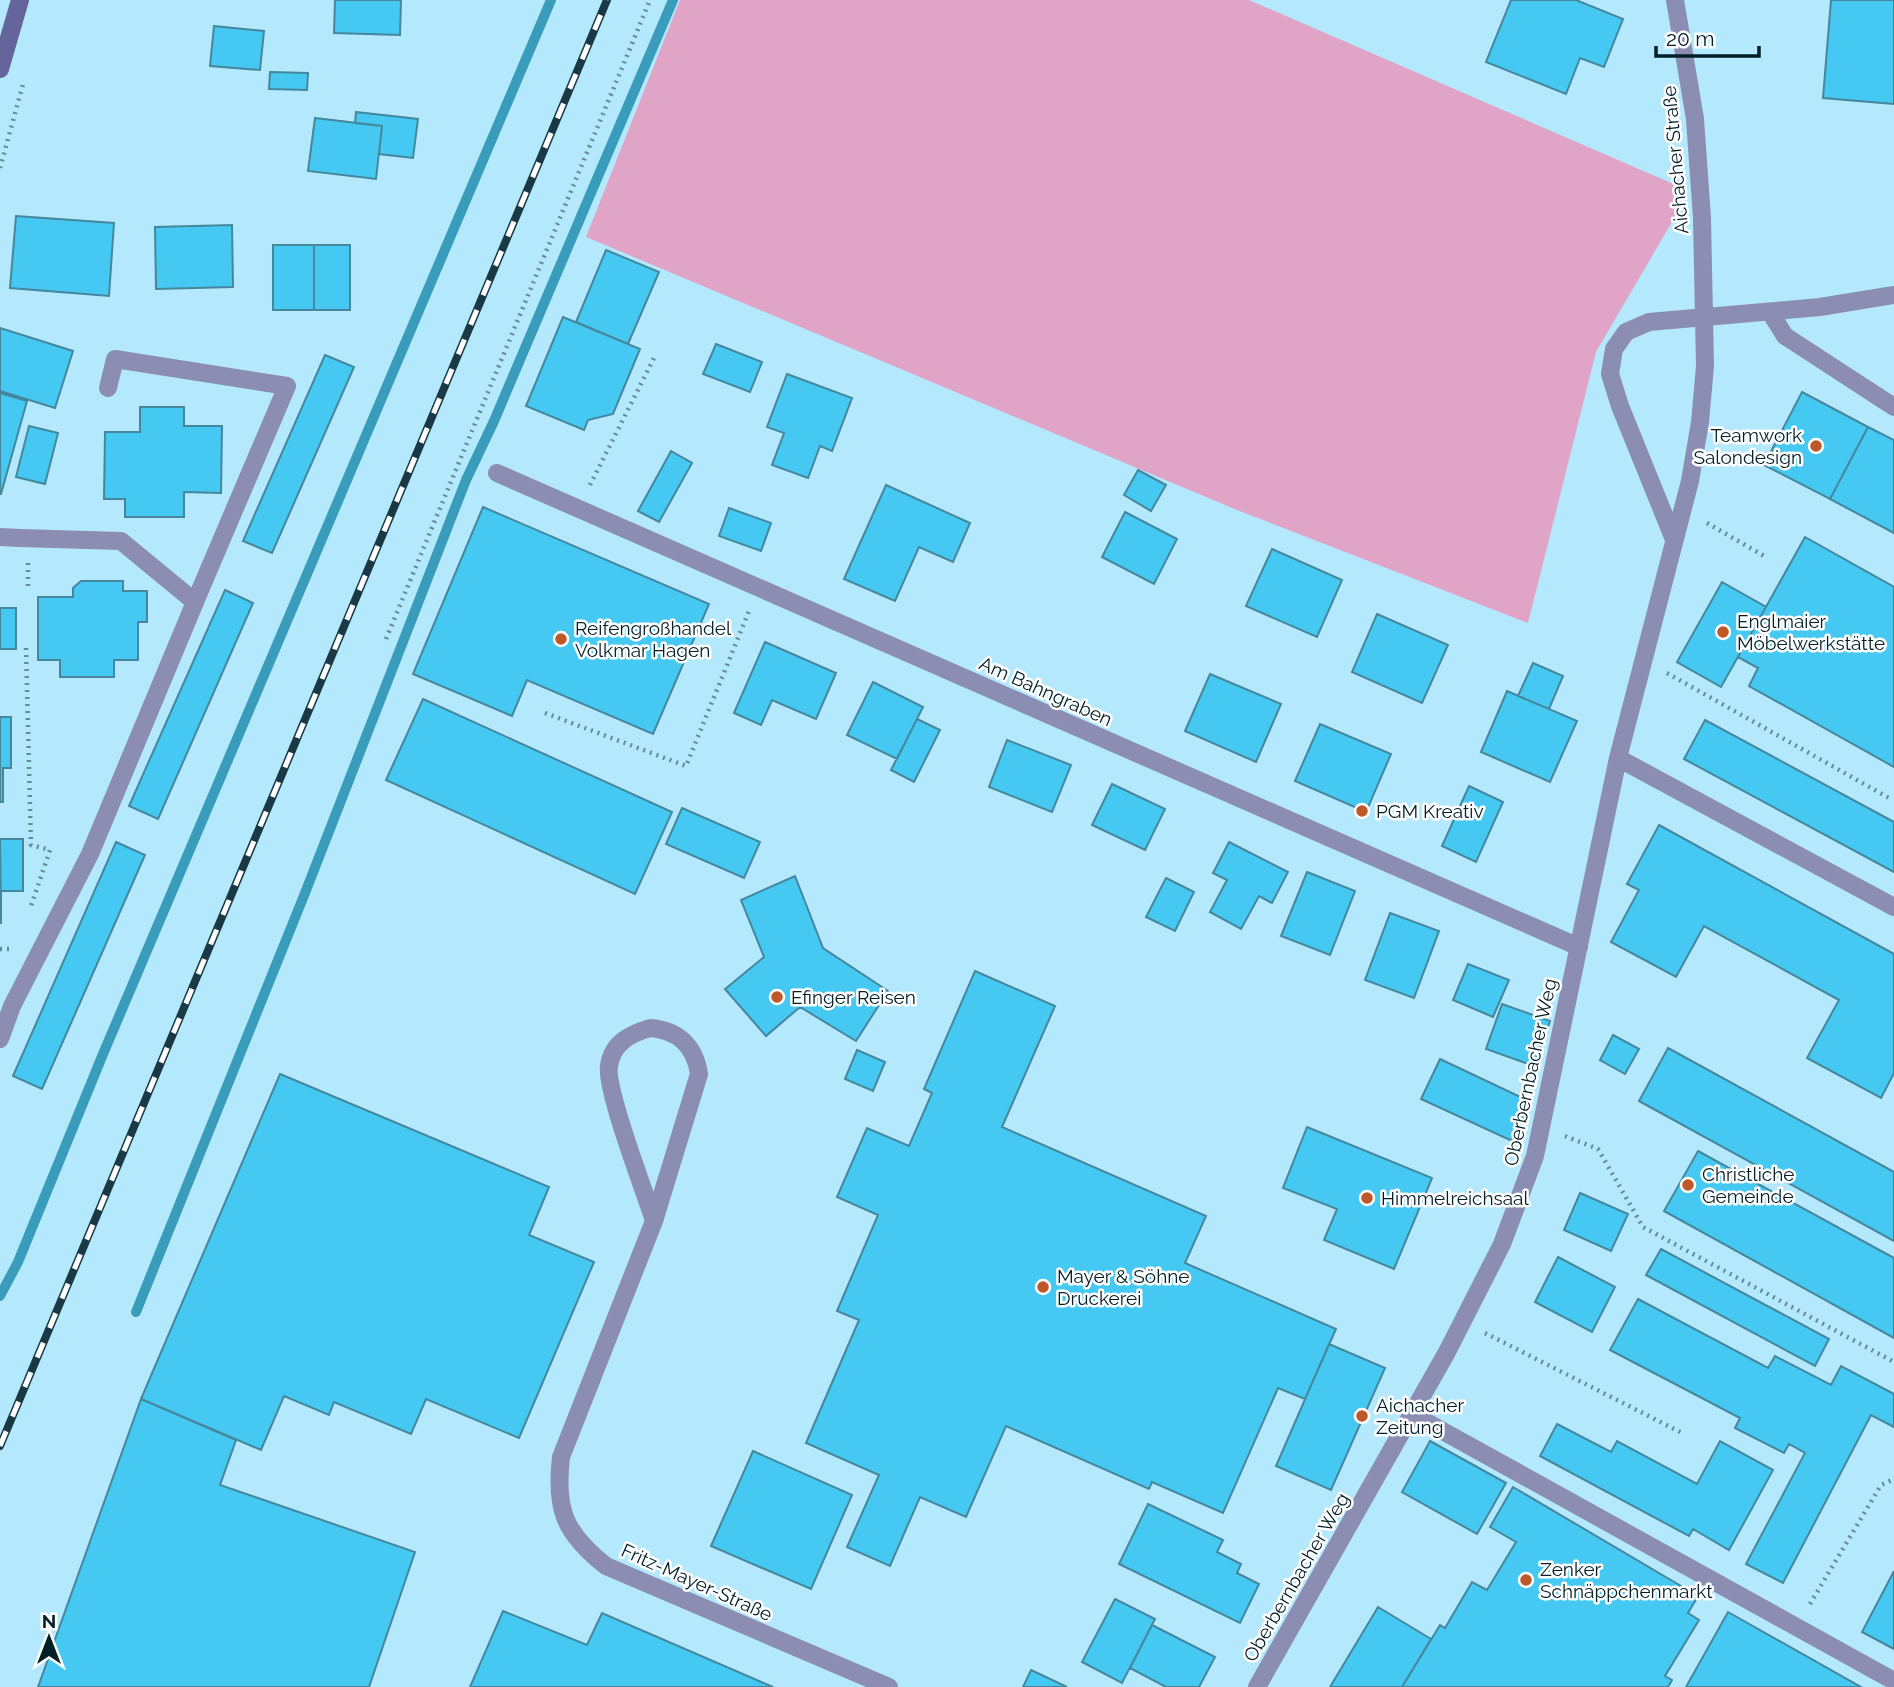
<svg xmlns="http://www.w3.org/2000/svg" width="1894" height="1687" viewBox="0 0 1894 1687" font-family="Raleway,sans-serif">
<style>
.green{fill:#e0a4c7}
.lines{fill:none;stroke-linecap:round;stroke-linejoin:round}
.stream{stroke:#3a9cbb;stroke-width:10}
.building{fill:#45c8f1;stroke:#45879d;stroke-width:2}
.path{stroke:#638c9b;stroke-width:4.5;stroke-dasharray:2 5;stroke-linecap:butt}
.service{stroke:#8c8db3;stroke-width:18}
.minor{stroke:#8c8db3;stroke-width:18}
.secondary{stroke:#65659c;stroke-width:18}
.rail-casing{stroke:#1a3944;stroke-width:8}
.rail{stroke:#fff;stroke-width:5;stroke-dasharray:16;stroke-linecap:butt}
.poi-dot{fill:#be5829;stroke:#fff;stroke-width:2.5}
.labels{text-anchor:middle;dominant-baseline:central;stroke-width:5;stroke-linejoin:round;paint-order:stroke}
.street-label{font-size:19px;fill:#021e27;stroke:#fff}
.poi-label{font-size:19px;fill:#021e27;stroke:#fff;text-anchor:start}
</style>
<rect width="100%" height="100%" fill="#b4e8fc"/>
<!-- green -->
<path class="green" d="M680,0H1249L1685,189L1676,215L1596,352L1528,623L1237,510L586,237Z"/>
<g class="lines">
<!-- stream -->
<path class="stream" d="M0,1296L18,1262L103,1054L551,0
M136,1312L305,893L466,480L494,421L673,0"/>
</g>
<!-- building -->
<path class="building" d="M335,0H401L400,35L334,33Z
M1511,0H1576L1623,19L1604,67L1580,58L1566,94L1486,62Z
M1831,0H1894V104L1823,98Z
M214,26L264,31L260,70L210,66Z
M270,72L308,73L307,90L269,89Z
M356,112L418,119L413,158L379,154L382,126L355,123Z
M315,118L382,126L376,179L308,171Z
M16,216L114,223L109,296L10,288Z
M232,225L233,287L156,289L155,227Z
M273,245H314V310H273Z
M314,245H350V310H314Z
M606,250L659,272L628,344L576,322Z
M563,317L640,349L613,414L588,420L584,430L526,406Z
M0,328L73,351L55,408L0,391Z
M716,344L762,362L750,392L703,374Z
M325,355L354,367L272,553L243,541Z
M787,374L852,398L832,451L820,446L808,478L772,465L784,433L767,427Z
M1802,392L1868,427L1830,499L1764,465Z
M0,393L27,401L1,494H0Z
M140,407H184V426H222L221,493L184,492V517H125V499H104L105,432H140Z
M29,426L58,433L45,484L16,477Z
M1868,427L1894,440V533L1830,499Z
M671,451L692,463L659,522L638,511Z
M1138,470L1166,485L1151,511L1124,495Z
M886,485L970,523L953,562L919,547L895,601L844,579Z
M483,507L709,604L653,734L527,680L512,716L413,674Z
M729,508L771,523L761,551L719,536Z
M1125,512L1177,539L1154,584L1102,557Z
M1805,537L1894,587V767L1749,686L1758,668L1738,657Z
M1272,549L1342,580L1317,637L1246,606Z
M81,581H123V591H147V622H138V660H114V677H60V660H38V597H73V588Z
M1722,582L1766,607L1721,687L1677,662Z
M225,590L253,603L158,819L129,806Z
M0,608H16V649H0Z
M1377,614L1448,645L1422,703L1352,672Z
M765,642L836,673L816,719L772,700L761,725L734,713Z
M1533,663L1563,676L1549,709L1518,696Z
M1210,674L1281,704L1256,762L1185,731Z
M873,682L923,707L897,759L847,735Z
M1507,691L1577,721L1550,782L1481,752Z
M423,699L672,812L635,894L386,780Z
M0,717H11V768H3V802H0Z
M917,719L940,730L914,782L891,770Z
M1705,720L1894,822V872L1684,759Z
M1320,724L1391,754L1366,812L1295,781Z
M1007,740L1071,765L1052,812L989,787Z
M1112,784L1165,809L1145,850L1092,825Z
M1469,786L1503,802L1476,862L1442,846Z
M682,808L760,842L744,878L666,844Z
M1659,825L1894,954V1073L1881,1098L1807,1058L1839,1000L1704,926L1676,977L1611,942L1639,890L1627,884Z
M0,839H23V891H1V924Z
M116,842L145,855L42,1089L13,1076Z
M1229,842L1288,872L1272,903L1259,896L1241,929L1210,912L1227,880L1213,873Z
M1307,872L1355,891L1330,955L1281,936Z
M795,876L823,948L888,991L856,1041L800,1007L766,1036L725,989L764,957L741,900Z
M1166,878L1194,892L1175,931L1146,917Z
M1390,913L1439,931L1414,998L1365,980Z
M1468,964L1509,980L1493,1017L1453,1000Z
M975,971L1055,1006L1002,1127L1206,1216L1185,1263L1336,1329L1305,1399L1278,1388L1223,1513L1152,1482L1149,1489L1006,1426L966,1517L920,1497L890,1566L847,1547L879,1475L806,1443L859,1320L837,1311L878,1215L837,1197L867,1128L909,1146L932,1093L924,1089Z
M1502,1004L1550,1021L1534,1066L1486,1049Z
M1613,1035L1639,1049L1625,1074L1600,1060Z
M1668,1048L1894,1172V1241L1639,1101Z
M857,1050L885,1062L873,1091L845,1079Z
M1440,1059L1531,1102L1512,1141L1421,1099Z
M280,1074L549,1187L529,1235L594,1262L519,1438L426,1399L411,1434L334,1402L329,1415L284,1396L261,1450L141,1399Z
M1307,1127L1432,1178L1394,1269L1324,1240L1337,1209L1283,1188Z
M1698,1151L1894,1258V1338L1664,1211Z
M1580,1193L1628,1214L1611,1251L1564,1230Z
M1661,1249L1829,1339L1815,1366L1646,1275Z
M1558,1257L1615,1287L1592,1332L1535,1302Z
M1638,1299L1768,1368L1775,1356L1831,1385L1841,1366L1894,1394V1427L1871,1415L1783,1583L1746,1564L1805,1453L1789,1444L1784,1453L1735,1428L1740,1418L1610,1350Z
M1329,1344L1385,1368L1331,1490L1276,1466Z
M141,1399L236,1440L220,1485L415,1552L369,1687H38Z
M1557,1424L1611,1452L1617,1441L1697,1484L1720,1441L1773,1470L1729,1550L1693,1529L1689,1536L1540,1456Z
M1430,1441L1506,1483L1477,1534L1402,1492Z
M753,1451L852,1495L811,1589L711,1546Z
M1513,1487L1698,1596L1688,1613L1699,1620L1665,1676L1672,1680L1668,1687H1402L1440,1625L1445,1628L1472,1582L1487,1590L1516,1542L1490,1527Z
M1148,1504L1223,1540L1217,1552L1241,1564L1237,1573L1259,1584L1240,1623L1119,1564Z
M1894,1571V1649L1862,1632Z
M1115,1599L1155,1619L1122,1683L1082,1662Z
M1378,1607L1431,1639L1402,1687H1330Z
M503,1611L587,1645L602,1613L773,1687H470Z
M1728,1612L1861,1687H1686Z
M1152,1625L1215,1657L1199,1687H1166L1130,1668Z
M1031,1670L1067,1687H1023Z"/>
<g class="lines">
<!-- path -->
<path class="path" d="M0,168L24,81
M590,485L654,358
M1707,523L1766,557
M28,586V563
M386,639L650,0
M26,648L31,845L50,850L31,906
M1667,673L1889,798
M545,713L686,766L749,611
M0,949H11
M1565,1136L1598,1149L1643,1227L1894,1362
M1485,1333L1684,1434
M1810,1604L1881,1485L1894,1479"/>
<!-- service -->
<path class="service" d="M1770,312L1785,336L1894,407
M20,538L121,541L195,602L287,386L115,359L108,388
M0,1039L12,1006L90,854L195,602"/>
<!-- minor -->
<path class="minor" d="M497,473L1579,947
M0,537L20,538
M1673,537L1620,406L1610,374L1614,349L1626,332L1649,322L1820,307L1894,295
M1618,758L1894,907
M650,1028C678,1030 695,1046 699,1074L654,1221C645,1192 605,1089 609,1066C612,1043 630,1034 650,1028Z
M654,1221L561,1457C555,1509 564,1533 606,1566L889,1687
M1412,1414L1894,1681
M1257,1687L1447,1352L1502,1244L1535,1156L1618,758L1690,481L1700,422L1705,366L1702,218L1695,119L1675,0"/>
<!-- secondary -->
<path class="secondary" d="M0,69L20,0"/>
<!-- rail casing -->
<g class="rail-casing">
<path id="rail" d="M0,1446L607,0"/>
</g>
<!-- rail -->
<use href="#rail" class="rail"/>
</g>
<!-- markers -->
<g class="poi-dot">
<circle cx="1816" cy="446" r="7"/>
<circle cx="1723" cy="632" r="7"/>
<circle cx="561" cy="639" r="7"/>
<circle cx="1362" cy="811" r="7"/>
<circle cx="777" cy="997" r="7"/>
<circle cx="1688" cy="1185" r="7"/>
<circle cx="1367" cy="1198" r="7"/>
<circle cx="1043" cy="1287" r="7"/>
<circle cx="1362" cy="1416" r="7"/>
<circle cx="1526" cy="1580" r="7"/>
</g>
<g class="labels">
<!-- street labels -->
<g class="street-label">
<text transform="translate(1675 160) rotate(-95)">Aichacher Straße</text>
<text transform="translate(1046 691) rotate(24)">Am Bahngraben</text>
<text transform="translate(1530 1072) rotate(-78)">Oberbernbacher Weg</text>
<text transform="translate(1296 1577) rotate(-60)">Oberbernbacher Weg</text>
<text transform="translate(697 1582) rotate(24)">Fritz-Mayer-Straße</text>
</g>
<!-- poi labels -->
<g class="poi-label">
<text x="1802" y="435" text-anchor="end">Teamwork<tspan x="1802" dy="22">Salondesign</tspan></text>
<text x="1737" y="621">Englmaier<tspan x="1737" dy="22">Möbelwerkstätte</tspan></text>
<text x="575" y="628">Reifengroßhandel<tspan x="575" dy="22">Volkmar Hagen</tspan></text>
<text x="1376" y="811">PGM Kreativ</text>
<text x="791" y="997">Efinger Reisen</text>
<text x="1702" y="1174">Christliche<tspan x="1702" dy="22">Gemeinde</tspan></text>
<text x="1381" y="1198">Himmelreichsaal</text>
<text x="1057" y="1276">Mayer &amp; Söhne<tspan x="1057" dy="22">Druckerei</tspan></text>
<text x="1376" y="1405">Aichacher<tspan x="1376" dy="22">Zeitung</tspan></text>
<text x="1540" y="1569">Zenker<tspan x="1540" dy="22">Schnäppchenmarkt</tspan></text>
</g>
</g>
<!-- north arrow -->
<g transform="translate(49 1638)" stroke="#ffffff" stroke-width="5" paint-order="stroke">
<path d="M0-5L12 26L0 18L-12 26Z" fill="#021e27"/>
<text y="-10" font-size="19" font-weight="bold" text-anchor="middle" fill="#021e27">N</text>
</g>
<!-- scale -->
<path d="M1656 46v10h103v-10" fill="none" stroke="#021e27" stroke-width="3.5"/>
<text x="1666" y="46" font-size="21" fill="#021e27" stroke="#ffffff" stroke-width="5" paint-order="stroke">20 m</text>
</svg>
